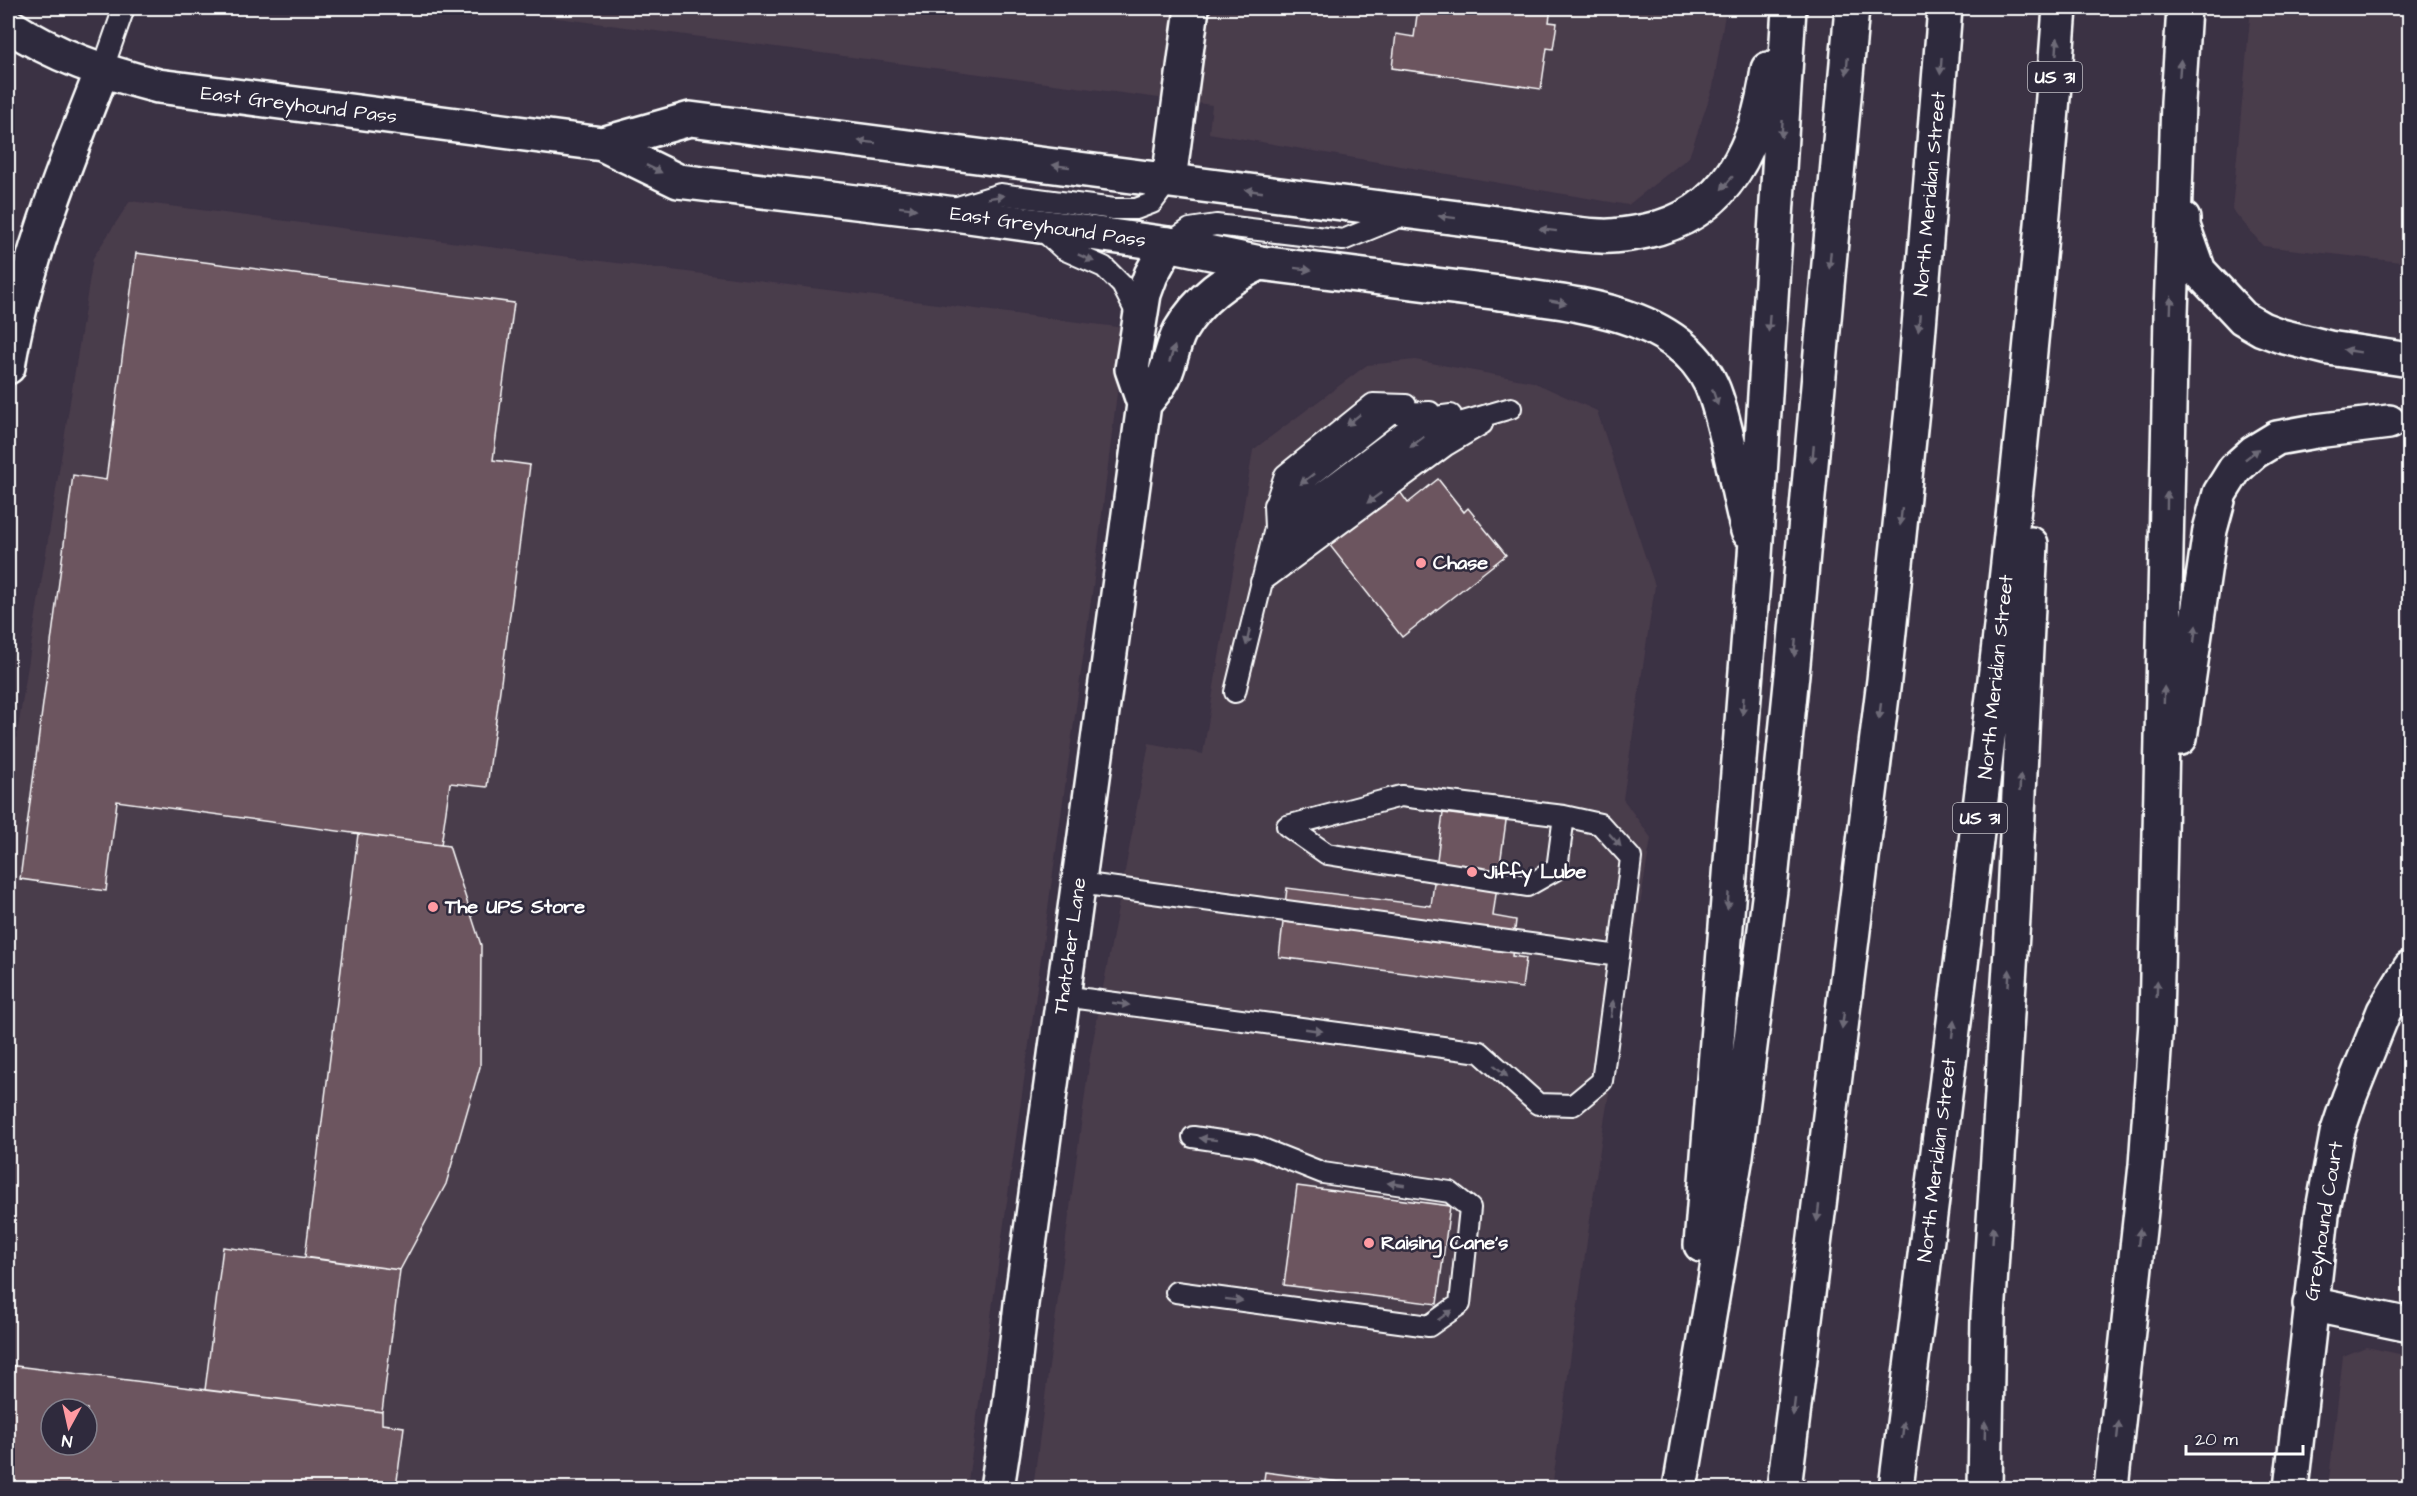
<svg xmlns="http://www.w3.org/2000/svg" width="2417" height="1496" viewBox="0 0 2417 1496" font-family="'Architects Daughter',sans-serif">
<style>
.built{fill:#4a3c4c;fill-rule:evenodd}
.building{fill:#6c545f;stroke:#fff;stroke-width:1.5;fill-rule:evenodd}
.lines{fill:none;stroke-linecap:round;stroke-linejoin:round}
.lane-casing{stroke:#fff;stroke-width:24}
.street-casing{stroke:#fff;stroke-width:38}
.secondary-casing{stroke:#fff;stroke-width:38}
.highway-casing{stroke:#fff;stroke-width:38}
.path{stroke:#fff;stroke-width:4;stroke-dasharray:1.5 4.5;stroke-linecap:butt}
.lane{stroke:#2f2a3d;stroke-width:20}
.street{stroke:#2f2a3d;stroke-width:33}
.secondary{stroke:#2f2a3d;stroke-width:33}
.highway{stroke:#2f2a3d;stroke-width:33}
.oneway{fill:#6d6a77}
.poi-dot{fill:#ff9aa2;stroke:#2f2a3d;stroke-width:2}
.labels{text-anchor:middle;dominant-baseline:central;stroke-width:5;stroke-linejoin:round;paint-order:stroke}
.shield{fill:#2f2a3d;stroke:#c1bfc5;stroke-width:1.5}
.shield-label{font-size:18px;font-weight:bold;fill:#fff}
.street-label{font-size:20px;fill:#fff;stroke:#2f2a3d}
.poi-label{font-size:20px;font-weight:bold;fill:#fff;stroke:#2f2a3d;text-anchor:start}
</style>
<rect width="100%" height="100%" fill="#3b3244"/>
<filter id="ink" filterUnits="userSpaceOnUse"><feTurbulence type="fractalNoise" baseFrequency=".0167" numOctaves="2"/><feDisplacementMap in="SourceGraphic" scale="12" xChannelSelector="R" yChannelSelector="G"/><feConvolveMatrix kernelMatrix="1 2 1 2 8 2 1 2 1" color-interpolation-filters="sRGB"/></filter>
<g filter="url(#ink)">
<!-- built -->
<path class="built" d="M483,8H1726L1713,87L1689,157L1628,205L1209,133L1212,105Z
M2251,8H2409V263L2263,246L2232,209Z
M130,201L1125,328L1094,579L967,1488H8V791L93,258ZM51,1409H87V1445H51Z
M1415,360L1533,382L1597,411L1655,586L1623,799L1651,838L1602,1135L1552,1488H1033L1090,1057L1149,743L1203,754L1253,450L1367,365Z
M2366,1347L2409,1356V1488H2328L2343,1356Z"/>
<!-- building -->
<path class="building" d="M1418,8H1551L1549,22L1557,23L1553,49L1547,48L1541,89L1392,68L1396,34L1414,37Z
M136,253L514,303L493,460L530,465L487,787L450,783L441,845L117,801L106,891L20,879L73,475L106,480Z
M1438,479L1464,512L1468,508L1506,555L1402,637L1328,543L1398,489L1408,503Z
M1443,813L1506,821L1493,916L1516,920L1512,956L1526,958L1522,988L1279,957L1287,888L1431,906Z
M358,834L449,846L481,945L480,1067L446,1184L400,1270L305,1257Z
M1297,1186L1450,1206L1437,1304L1284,1285Z
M223,1247L400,1270L382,1412L205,1390Z
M8,1365L382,1412V1424L404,1427L396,1488H10L15,1453L8,1452ZM51,1409H87V1445H51Z
M1265,1472L1384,1488H1263Z"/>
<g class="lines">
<!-- lane casing -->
<g class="lane-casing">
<path id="lane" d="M102,71L124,8
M954,208L1000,194L1114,209H1136L1152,203L1169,180
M1040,228L1063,249L1104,267L1122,285L1139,318
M1168,244L1190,229L1216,225L1343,240L1404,215
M1275,505L1285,475L1373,404L1406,405
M1275,528L1274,505L1391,413L1430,412
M1268,557L1275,528L1420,419L1451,415
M1261,582L1445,446L1482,424
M1235,692L1268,557L1432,431L1511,408
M1401,796L1564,816L1557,869L1527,886L1327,854L1287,826Z
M1564,816L1600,824L1631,858L1619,956
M1063,996L1480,1052L1538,1104L1573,1105L1602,1081L1619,956L1079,883
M1176,1292L1429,1326L1460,1304L1470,1208L1450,1192L1323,1173L1255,1146L1193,1137"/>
</g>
<!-- street casing -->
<g class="street-casing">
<path id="street" d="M1169,180L1192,8
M1144,404C1151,395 1161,385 1165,374C1171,360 1173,344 1180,331C1199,298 1227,279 1260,263
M2310,1304L2410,1325
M997,1488L1010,1404L1021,1304L1144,404L1132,369L1144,294L1151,275L1168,244
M2291,1488L2322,1215L2337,1134L2349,1098L2384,1011L2410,968"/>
</g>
<!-- secondary casing -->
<g class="secondary-casing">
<path id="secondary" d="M8,25C55,56 103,72 158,86L602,144L678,181L940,212L1168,244L1260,263L1500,293
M602,144L690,119L1505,224
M8,367C24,266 64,167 102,71"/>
</g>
<!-- highway casing -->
<g class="highway-casing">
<path id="highway" d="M2183,219V226L2199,271L2243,318L2262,329L2281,336L2329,348L2410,360
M1505,224C1537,228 1569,235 1601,236C1616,237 1631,234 1646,231C1727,214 1758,145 1768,69
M1500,293C1575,304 1688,311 1716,397C1730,439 1736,487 1748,531
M2180,738L2210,530L2220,493L2235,469L2254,452L2277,438L2316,431L2389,422
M1701,1245L1755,556L1789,8
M1680,1488L1736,1156L1770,890L1793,664L1852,8
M1784,1488L1884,680L1913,400L1945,8
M1896,1488C1957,995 2023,503 2060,8
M1985,1488L1988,1317L2013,918L2031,544
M2111,1488L2146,1165L2156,1023L2171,314L2178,102L2184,8"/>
</g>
<!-- path -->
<path class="path" d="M8,136L12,181L8,195"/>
<!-- lane -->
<use href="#lane" class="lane"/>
<!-- street -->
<use href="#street" class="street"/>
<!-- secondary -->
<use href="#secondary" class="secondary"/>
<!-- highway -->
<use href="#highway" class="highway"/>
</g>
<!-- one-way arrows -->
<defs><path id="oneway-solid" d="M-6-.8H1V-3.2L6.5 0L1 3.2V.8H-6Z" transform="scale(1.5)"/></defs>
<g class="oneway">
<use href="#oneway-solid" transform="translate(2057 46) rotate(-86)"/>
<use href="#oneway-solid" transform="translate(1847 66) rotate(95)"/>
<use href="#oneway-solid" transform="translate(1941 66) rotate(94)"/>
<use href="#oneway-solid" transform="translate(2180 68) rotate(-86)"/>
<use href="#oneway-solid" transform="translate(1782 129) rotate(94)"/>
<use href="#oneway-solid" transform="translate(867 142) rotate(-173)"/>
<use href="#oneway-solid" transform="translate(1061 166) rotate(-173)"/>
<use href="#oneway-solid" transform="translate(654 169) rotate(26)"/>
<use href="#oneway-solid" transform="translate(1727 183) rotate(131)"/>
<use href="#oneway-solid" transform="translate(1254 191) rotate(-172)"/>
<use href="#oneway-solid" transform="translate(996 197) rotate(-9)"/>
<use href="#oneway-solid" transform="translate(908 208) rotate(7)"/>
<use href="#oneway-solid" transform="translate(1447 217) rotate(-173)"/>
<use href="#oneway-solid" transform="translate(1548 230) rotate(-173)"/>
<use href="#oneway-solid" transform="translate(1086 258) rotate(24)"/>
<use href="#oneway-solid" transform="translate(1830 260) rotate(95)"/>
<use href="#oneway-solid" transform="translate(1303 269) rotate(7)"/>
<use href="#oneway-solid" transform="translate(1558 302) rotate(10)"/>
<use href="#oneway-solid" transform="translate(2171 305) rotate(-88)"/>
<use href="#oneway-solid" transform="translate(1769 323) rotate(94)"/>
<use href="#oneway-solid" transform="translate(1919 323) rotate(95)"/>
<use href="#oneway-solid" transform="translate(2352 351) rotate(-171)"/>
<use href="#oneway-solid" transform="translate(1172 354) rotate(-72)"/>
<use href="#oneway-solid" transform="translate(1715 397) rotate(71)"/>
<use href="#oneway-solid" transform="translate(1353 420) rotate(141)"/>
<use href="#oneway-solid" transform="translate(1417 442) rotate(142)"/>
<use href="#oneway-solid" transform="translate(1813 454) rotate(95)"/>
<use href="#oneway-solid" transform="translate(2252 454) rotate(-38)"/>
<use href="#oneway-solid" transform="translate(1307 479) rotate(142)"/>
<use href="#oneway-solid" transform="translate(1374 498) rotate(144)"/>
<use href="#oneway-solid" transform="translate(2167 500) rotate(-89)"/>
<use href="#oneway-solid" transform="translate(1901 517) rotate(96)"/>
<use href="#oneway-solid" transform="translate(2195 634) rotate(-83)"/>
<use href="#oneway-solid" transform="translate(1248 637) rotate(103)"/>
<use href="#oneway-solid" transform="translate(1795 648) rotate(95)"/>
<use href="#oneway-solid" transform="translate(2164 695) rotate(-89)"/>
<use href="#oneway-solid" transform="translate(1743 706) rotate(94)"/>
<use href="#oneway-solid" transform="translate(1880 711) rotate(97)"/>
<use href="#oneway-solid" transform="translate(2020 783) rotate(-87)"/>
<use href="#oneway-solid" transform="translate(1615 840) rotate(47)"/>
<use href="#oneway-solid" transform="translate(1728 901) rotate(94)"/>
<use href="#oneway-solid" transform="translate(2009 978) rotate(-86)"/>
<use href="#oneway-solid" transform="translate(2157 989) rotate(-88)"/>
<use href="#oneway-solid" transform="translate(1121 1004) rotate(8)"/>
<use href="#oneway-solid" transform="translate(1612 1009) rotate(-82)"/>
<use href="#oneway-solid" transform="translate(1843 1020) rotate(97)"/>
<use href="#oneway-solid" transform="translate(1953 1029) rotate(-83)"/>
<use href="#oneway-solid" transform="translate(1314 1030) rotate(8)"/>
<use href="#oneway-solid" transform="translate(1501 1071) rotate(41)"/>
<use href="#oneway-solid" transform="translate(1208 1139) rotate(-173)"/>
<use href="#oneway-solid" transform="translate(1396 1184) rotate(-172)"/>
<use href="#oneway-solid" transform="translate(1818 1213) rotate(97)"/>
<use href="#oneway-solid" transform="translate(1993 1235) rotate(-87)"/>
<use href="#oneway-solid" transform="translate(2139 1237) rotate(-84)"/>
<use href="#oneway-solid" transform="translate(1234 1300) rotate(7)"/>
<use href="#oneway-solid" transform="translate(1445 1315) rotate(-35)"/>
<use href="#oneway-solid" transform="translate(1794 1407) rotate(97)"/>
<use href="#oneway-solid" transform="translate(1903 1430) rotate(-83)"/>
<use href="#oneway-solid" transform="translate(1985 1430) rotate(-88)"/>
<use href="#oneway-solid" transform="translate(2118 1430) rotate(-84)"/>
</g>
</g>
<!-- markers -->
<g class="poi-dot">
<circle cx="1421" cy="563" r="6"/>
<circle cx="1472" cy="872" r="6"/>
<circle cx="433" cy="907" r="6"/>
<circle cx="1369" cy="1243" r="6"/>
</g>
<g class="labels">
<!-- shield labels -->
<g class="shield">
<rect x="2028" y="62" width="54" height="30" rx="4.5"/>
<rect x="1953" y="803" width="54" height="30" rx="4.5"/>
</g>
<g class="shield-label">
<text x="2055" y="77">US 31</text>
<text x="1980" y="818">US 31</text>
</g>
<!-- street labels -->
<g class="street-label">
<text transform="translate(299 105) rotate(7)">East Greyhound Pass</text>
<text transform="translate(1930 194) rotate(-85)">North Meridian Street</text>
<text transform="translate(1048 227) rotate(8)">East Greyhound Pass</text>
<text transform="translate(1996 677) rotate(-84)">North Meridian Street</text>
<text transform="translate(1070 946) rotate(-82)">Thatcher Lane</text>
<text transform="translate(1937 1160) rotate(-83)">North Meridian Street</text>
<text transform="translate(2324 1221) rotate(-81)">Greyhound Court</text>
</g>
<!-- poi labels -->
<g class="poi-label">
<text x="1433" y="563">Chase</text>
<text x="1484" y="872">Jiffy Lube</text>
<text x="445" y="907">The UPS Store</text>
<text x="1381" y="1243">Raising Cane's</text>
</g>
</g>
<!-- margin -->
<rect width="2417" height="1496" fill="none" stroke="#2f2a3d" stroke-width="30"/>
<rect x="15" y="15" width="2387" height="1466" fill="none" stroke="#fff" stroke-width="2" filter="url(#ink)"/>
<!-- north arrow -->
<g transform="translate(69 1427) rotate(188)"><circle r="28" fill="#2f2a3d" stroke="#827f8b" stroke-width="1.5"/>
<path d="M0-4.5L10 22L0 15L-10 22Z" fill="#ff9aa2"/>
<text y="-9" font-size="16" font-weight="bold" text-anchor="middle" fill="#ffffff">N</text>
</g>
<!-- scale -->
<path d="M2186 1445v9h117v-9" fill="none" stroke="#ffffff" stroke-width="3"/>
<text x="2195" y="1445" font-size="18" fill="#ffffff" stroke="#2f2a3d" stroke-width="4.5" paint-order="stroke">20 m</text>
</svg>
